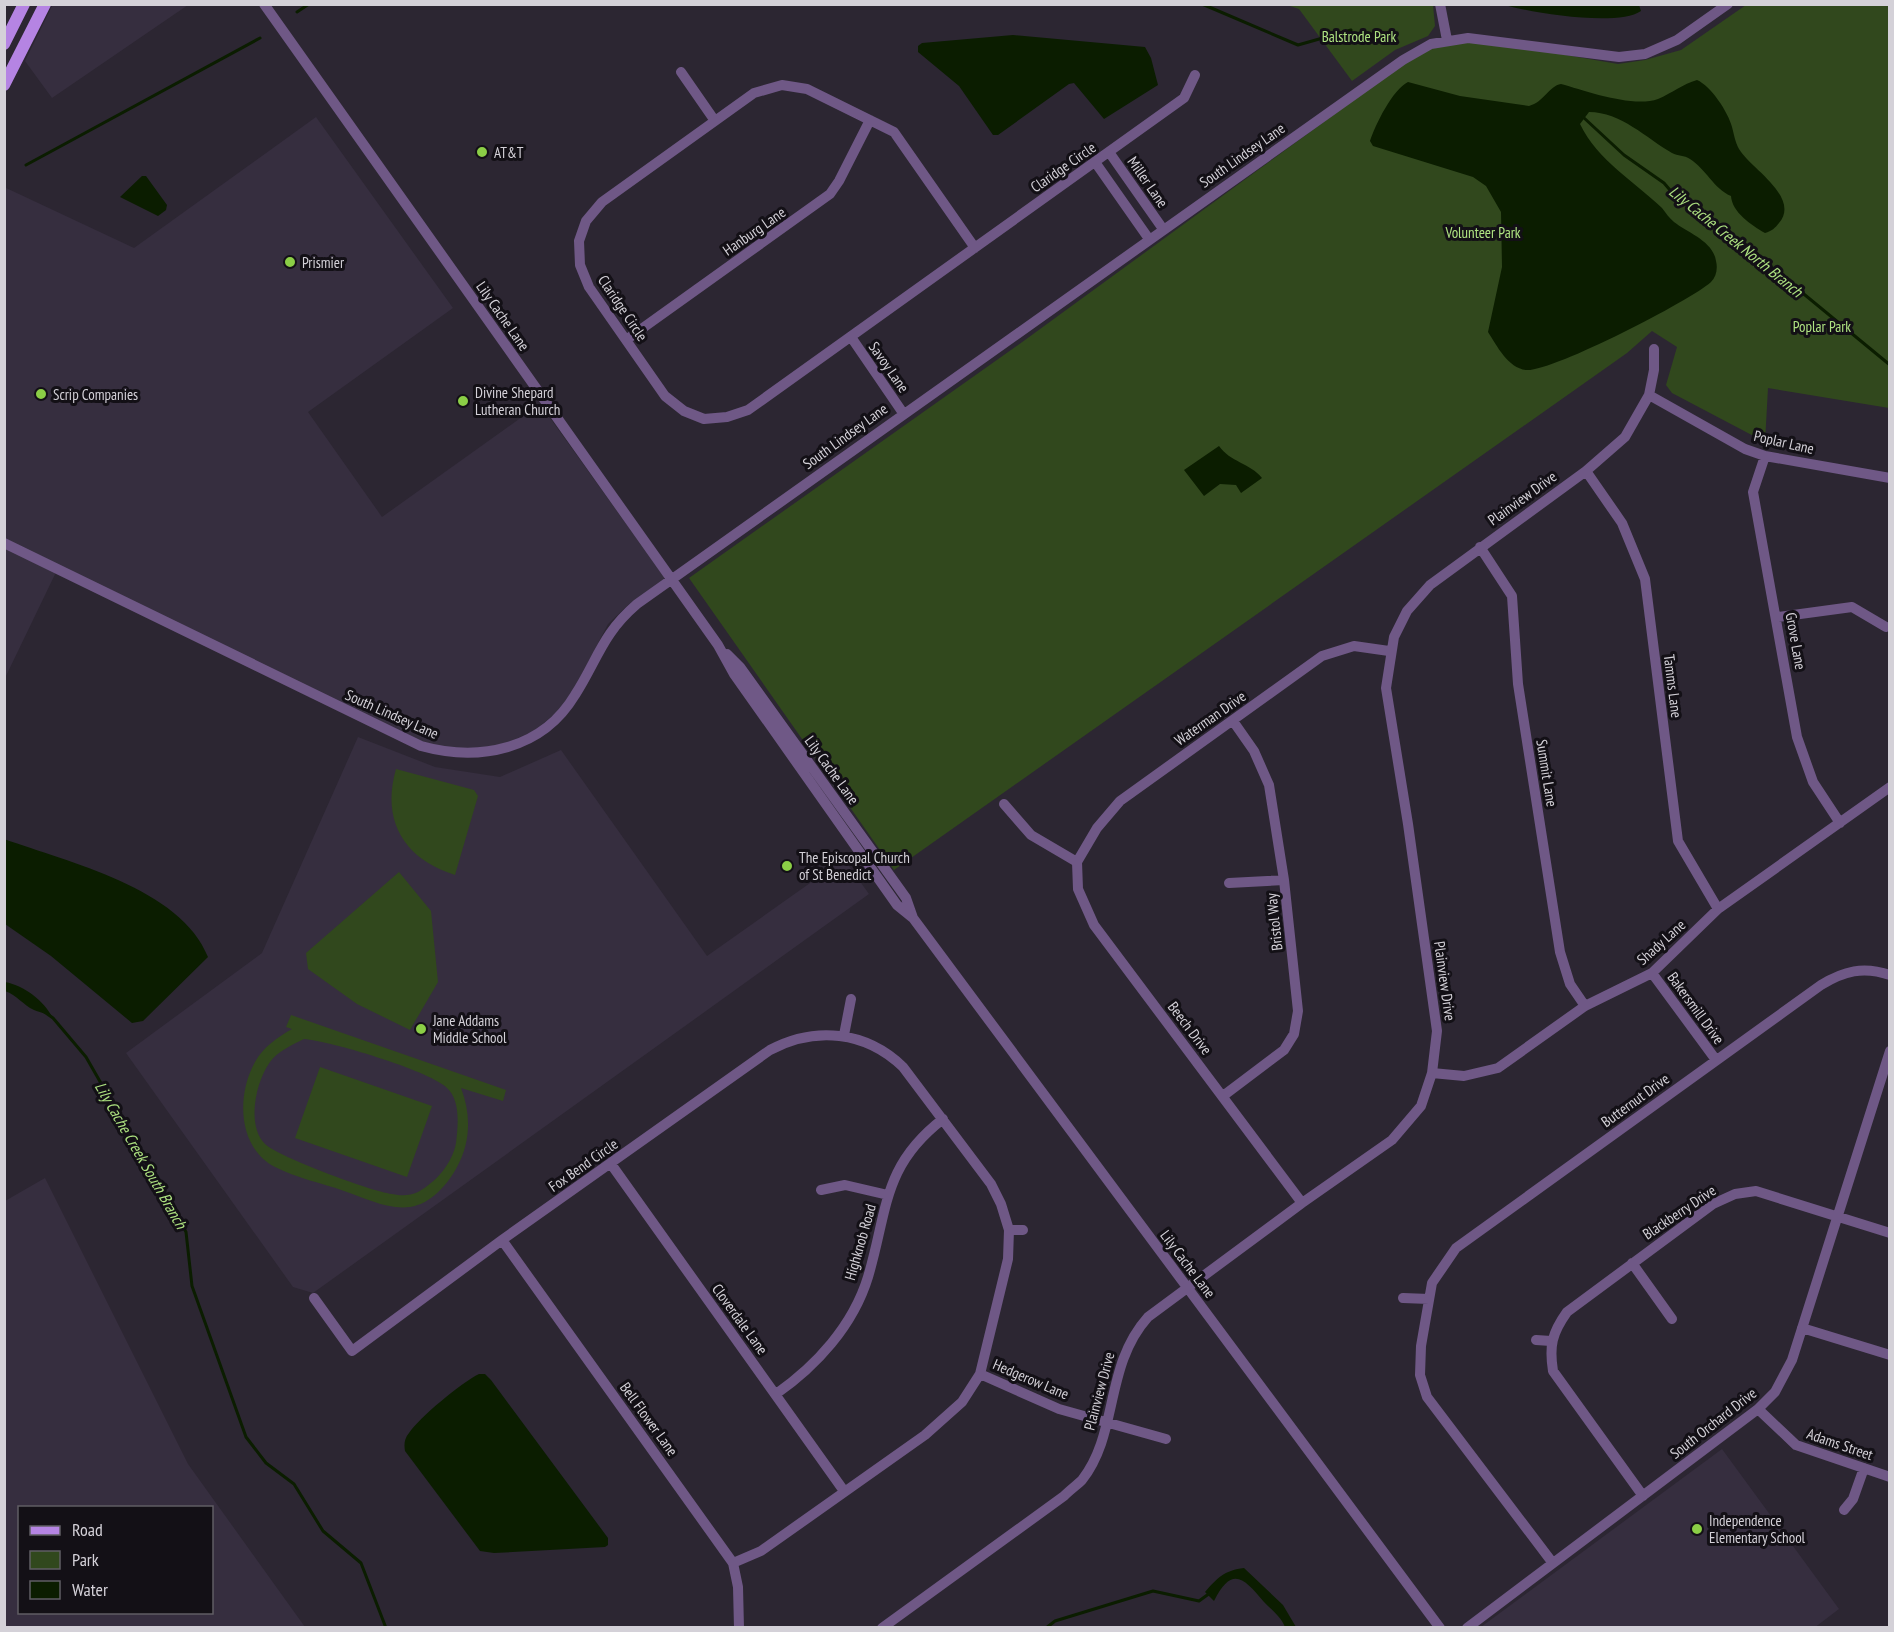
<svg xmlns="http://www.w3.org/2000/svg" width="1894" height="1632" viewBox="0 0 1894 1632" font-family="'PT Sans Narrow',sans-serif">
<style>
.built{fill:#362e3f;fill-rule:evenodd}
.green{fill:#31481d;fill-rule:evenodd}
.water{fill:#0b1d00}
.lines{fill:none;stroke-linecap:round;stroke-linejoin:round}
.stream{stroke:#0b1d00;stroke-width:3}
.minor{stroke:#6f5886;stroke-width:10}
.major{stroke:#b584e3;stroke-width:12}
.poi-dot{fill:#8bce46;stroke:#131016;stroke-width:2}
.labels{text-anchor:middle;dominant-baseline:central;stroke-width:6;stroke-linejoin:round;paint-order:stroke}
.park-label{font-size:15px;fill:#afe482;stroke:#131016}
.poi-label{font-size:15px;fill:#d4d1d8;stroke:#131016;text-anchor:start}
.street-label{font-size:15px;fill:#d4d1d8;stroke:#131016}
.water-label{font-size:16px;font-style:italic;fill:#ade280;stroke:#131016}
</style>
<rect width="100%" height="100%" fill="#2c2632"/>
<!-- built -->
<path class="built" d="M53,4H188V5L52,98L25,61Z
M316,117L453,308L308,412L382,517L540,404L665,578L628,605L608,624L571,695L557,712L534,731L509,742L485,748L458,750L427,744L59,566L5,678L4,187L134,248Z
M358,737L435,767L500,777L561,750L707,956L844,859L869,894L313,1293L293,1287L126,1053L262,953Z
M45,1178L188,1464L305,1627H5V1201ZM20,1508H212V1612H20Z
M1722,1449L1839,1609L1814,1628L1481,1627Z"/>
<!-- green -->
<path class="green" d="M1287,5H1433L1435,26L1428,36L1395,50L1352,81L1299,9Z
M1746,5H1889V408L1768,388L1765,442L1672,393L1666,385L1677,347L1652,331L1627,353L894,870L689,578L1025,340L1428,46L1468,38L1618,64L1645,60L1681,50Z
M396,769L474,790L478,796L455,875C404,859 381,821 396,769Z
M399,872L431,911L438,982L410,1030L357,1004L308,969L306,953Z
M291,1015L506,1090L503,1101L461,1088C471,1114 471,1141 457,1167C448,1184 431,1204 410,1207C388,1210 365,1198 344,1191C322,1183 296,1178 275,1167C238,1148 236,1096 255,1062C263,1047 278,1037 292,1029L286,1027ZM304,1039C330,1041 427,1070 446,1087C461,1100 458,1125 456,1143C452,1164 436,1182 418,1192C409,1196 402,1196 392,1194C370,1191 279,1157 265,1144C246,1125 256,1081 270,1062C278,1051 292,1045 304,1039Z
M320,1067L432,1106L407,1177L295,1138Z"/>
<!-- water -->
<path class="water" d="M1505,5H1639L1641,11C1618,27 1532,13 1505,5Z
M1013,35L1145,47L1151,58L1158,85L1104,119L1074,83L1069,84L998,135H993L959,86L918,52V46L922,43Z
M1697,80C1711,86 1728,112 1732,127C1734,134 1735,142 1739,149C1750,168 1801,197 1779,223C1775,228 1772,231 1765,233C1751,225 1732,212 1731,196C1713,188 1706,169 1690,159C1684,155 1678,156 1672,153C1646,138 1621,112 1589,112L1580,124C1598,161 1634,181 1662,208C1666,213 1669,218 1674,222C1688,233 1713,241 1716,261C1718,269 1716,277 1711,282C1690,301 1550,373 1526,370C1508,368 1497,346 1488,332L1502,267L1501,212L1486,186L1473,177L1373,146L1370,141C1375,125 1393,89 1408,82L1460,96L1529,106C1544,102 1549,86 1561,84C1586,91 1633,108 1658,99C1672,93 1683,84 1697,80Z
M142,176H146L167,205L166,210L158,216L120,197Z
M1219,446C1230,462 1250,463 1262,478L1241,493L1236,485L1220,484L1204,496L1184,470Z
M4,839C68,862 181,888 208,957L143,1021L132,1023L51,956L5,924Z
M5,982C25,986 43,1000 53,1018C46,1013 41,1013 34,1010C23,1005 17,995 5,991Z
M479,1374H485L491,1380L608,1538V1545L605,1547L494,1553L480,1551L405,1451C404,1445 404,1439 409,1433C419,1418 462,1382 479,1374Z
M1244,1568L1283,1605L1296,1627H1285C1281,1617 1272,1610 1264,1602C1244,1578 1232,1565 1214,1601L1205,1592C1217,1578 1225,1570 1244,1568Z"/>
<g class="lines">
<!-- stream -->
<path class="stream" d="M1202,4L1298,45L1351,30
M297,12L309,4
M1583,117L1624,155L1664,183L1675,196L1696,207L1705,218L1737,239L1890,365
M26,165L260,38
M43,1011L53,1018L86,1057L186,1232L192,1286L246,1437L266,1463L294,1484L323,1531L361,1563L386,1628
M1046,1628L1055,1621L1153,1591L1199,1601L1210,1593"/>
<!-- minor -->
<path class="minor" d="M264,4L718,645L734,674L897,905L913,918L1440,1628
M1440,4L1447,40
M681,72L715,121
M1109,152L1163,229
M1095,162L1149,239
M975,248L894,132L807,89L782,85L754,93L602,202L586,221L579,241L580,265L589,287L665,396L684,411L704,419L727,417L748,410L1184,98L1195,75
M851,337L903,413
M626,340L830,194L839,181L870,120
M1649,395L1745,449L1765,456L1890,478
M1765,456L1753,492L1797,737L1813,782L1840,823
M1586,471L1622,523L1645,579L1678,841L1718,909
M4,543L421,746C479,762 542,750 575,695C598,659 602,634 637,604L1403,60L1431,44L1468,38L1619,57L1645,54L1677,40L1728,4
M1480,547L1512,596L1518,684L1560,952L1570,984L1585,1006
M1778,617L1852,607L1886,627
M727,654L740,667L896,884L906,898L913,918
M1004,804L1031,835L1077,862
M1077,862L1078,889L1094,925L1302,1203
M1077,862L1097,828L1120,801L1322,656L1354,646L1389,651
M1229,883L1284,880
M1652,973L1716,1060
M844,1035L851,999
M1432,1073L1464,1076L1498,1068L1585,1006L1652,973L1718,909L1890,787
M1223,1096L1284,1050L1294,1034L1298,1011L1284,880L1269,785L1254,751L1233,721
M611,1164L844,1491
M821,1190L845,1185L888,1195
M1009,1230H1023
M502,1240L733,1563L738,1587L739,1628
M1632,1263L1672,1319
M314,1298L352,1351L502,1240L770,1050C815,1026 866,1031 903,1067L991,1184L1001,1204L1009,1230L1008,1259L980,1374L962,1402L925,1435L761,1551L733,1563
M1403,1298L1429,1299
M1802,1328L1890,1355
M1536,1340L1551,1341
M980,1374L1059,1409L1166,1439
M776,1394C816,1366 853,1326 868,1277C888,1210 882,1166 943,1119
M1758,1409L1796,1445L1890,1477
M1643,1496L1553,1371C1549,1346 1552,1333 1567,1312L1713,1204L1735,1194L1756,1191L1890,1233
M1844,1510L1853,1499L1864,1468
M1552,1562L1427,1397L1420,1375L1421,1346L1432,1283L1456,1248L1821,985C1844,971 1863,966 1890,975
M882,1628L1064,1496C1070,1490 1077,1485 1082,1480C1119,1433 1104,1366 1148,1317L1302,1203L1392,1140L1421,1106L1432,1073L1437,1031L1408,824L1386,688L1394,637L1407,611L1430,585L1586,471L1625,437L1649,395L1654,370V349
M1467,1628L1758,1409L1775,1392L1792,1360L1890,1051"/>
<!-- major -->
<path class="major" d="M4,44L24,4
M4,85L45,4"/>
</g>
<!-- markers -->
<g class="poi-dot">
<circle cx="482" cy="152" r="6"/>
<circle cx="290" cy="262" r="6"/>
<circle cx="41" cy="394" r="6"/>
<circle cx="463" cy="401" r="6"/>
<circle cx="787" cy="866" r="6"/>
<circle cx="421" cy="1029" r="6"/>
<circle cx="1697" cy="1529" r="6"/>
</g>
<g class="labels">
<!-- park labels -->
<g class="park-label">
<text x="1359" y="36">Balstrode Park</text>
<text x="1483" y="232">Volunteer Park</text>
<text x="1822" y="326">Poplar Park</text>
</g>
<!-- poi labels -->
<g class="poi-label">
<text x="494" y="152">AT&amp;T</text>
<text x="302" y="262">Prismier</text>
<text x="475" y="392">Divine Shepard<tspan x="475" dy="17">Lutheran Church</tspan></text>
<text x="53" y="394">Scrip Companies</text>
<text x="799" y="857">The Episcopal Church<tspan x="799" dy="17">of St Benedict</tspan></text>
<text x="433" y="1020">Jane Addams<tspan x="433" dy="17">Middle School</tspan></text>
<text x="1709" y="1520">Independence<tspan x="1709" dy="17">Elementary School</tspan></text>
</g>
<!-- street labels -->
<g class="street-label">
<text transform="translate(1242 155) rotate(-35)">South Lindsey Lane</text>
<text transform="translate(1063 167) rotate(-35)">Claridge Circle</text>
<text transform="translate(1148 182) rotate(55)">Miller Lane</text>
<text transform="translate(754 231) rotate(-35)">Hanburg Lane</text>
<text transform="translate(623 308) rotate(56)">Claridge Circle</text>
<text transform="translate(503 316) rotate(55)">Lily Cache Lane</text>
<text transform="translate(889 367) rotate(55)">Savoy Lane</text>
<text transform="translate(845 436) rotate(-36)">South Lindsey Lane</text>
<text transform="translate(1784 442) rotate(13)">Poplar Lane</text>
<text transform="translate(1522 498) rotate(-36)">Plainview Drive</text>
<text transform="translate(1796 641) rotate(80)">Grove Lane</text>
<text transform="translate(1673 686) rotate(83)">Tamms Lane</text>
<text transform="translate(392 714) rotate(24)">South Lindsey Lane</text>
<text transform="translate(1210 718) rotate(-35)">Waterman Drive</text>
<text transform="translate(832 770) rotate(54)">Lily Cache Lane</text>
<text transform="translate(1547 773) rotate(81)">Summit Lane</text>
<text transform="translate(1274 922) rotate(-96)">Bristol Way</text>
<text transform="translate(1661 942) rotate(-42)">Shady Lane</text>
<text transform="translate(1445 981) rotate(82)">Plainview Drive</text>
<text transform="translate(1696 1008) rotate(54)">Bakersmill Drive</text>
<text transform="translate(1190 1028) rotate(53)">Beech Drive</text>
<text transform="translate(1635 1100) rotate(-36)">Butternut Drive</text>
<text transform="translate(583 1165) rotate(-35)">Fox Bend Circle</text>
<text transform="translate(1679 1212) rotate(-34)">Blackberry Drive</text>
<text transform="translate(860 1242) rotate(-74)">Highknob Road</text>
<text transform="translate(1188 1264) rotate(53)">Lily Cache Lane</text>
<text transform="translate(740 1319) rotate(54)">Cloverdale Lane</text>
<text transform="translate(1031 1379) rotate(23)">Hedgerow Lane</text>
<text transform="translate(1099 1391) rotate(-75)">Plainview Drive</text>
<text transform="translate(649 1419) rotate(54)">Bell Flower Lane</text>
<text transform="translate(1713 1423) rotate(-38)">South Orchard Drive</text>
<text transform="translate(1840 1444) rotate(19)">Adams Street</text>
</g>
<!-- water labels -->
<g class="water-label">
<text transform="translate(1736 241) rotate(39)">Lily Cache Creek North Branch</text>
<text transform="translate(141 1155) rotate(60)">Lily Cache Creek South Branch</text>
</g>
</g>
<!-- border -->
<rect width="1894" height="1632" fill="none" stroke="#d4d1d8" stroke-width="12"/>
<!-- legend -->
<rect x="18" y="1506" width="195" height="108" fill="#131016" stroke="#605d64" stroke-width="1.5"/>
<rect x="30" y="1526" width="30" height="9" fill="#b584e3" stroke="#605d64" stroke-width="1.5"/>
<text x="72" y="1536" font-size="18" fill="#d4d1d8">Road</text>
<rect x="30" y="1551" width="30" height="18" fill="#31481d" stroke="#605d64" stroke-width="1.5"/>
<text x="72" y="1566" font-size="18" fill="#d4d1d8">Park</text>
<rect x="30" y="1581" width="30" height="18" fill="#0b1d00" stroke="#605d64" stroke-width="1.5"/>
<text x="72" y="1596" font-size="18" fill="#d4d1d8">Water</text>
</svg>
